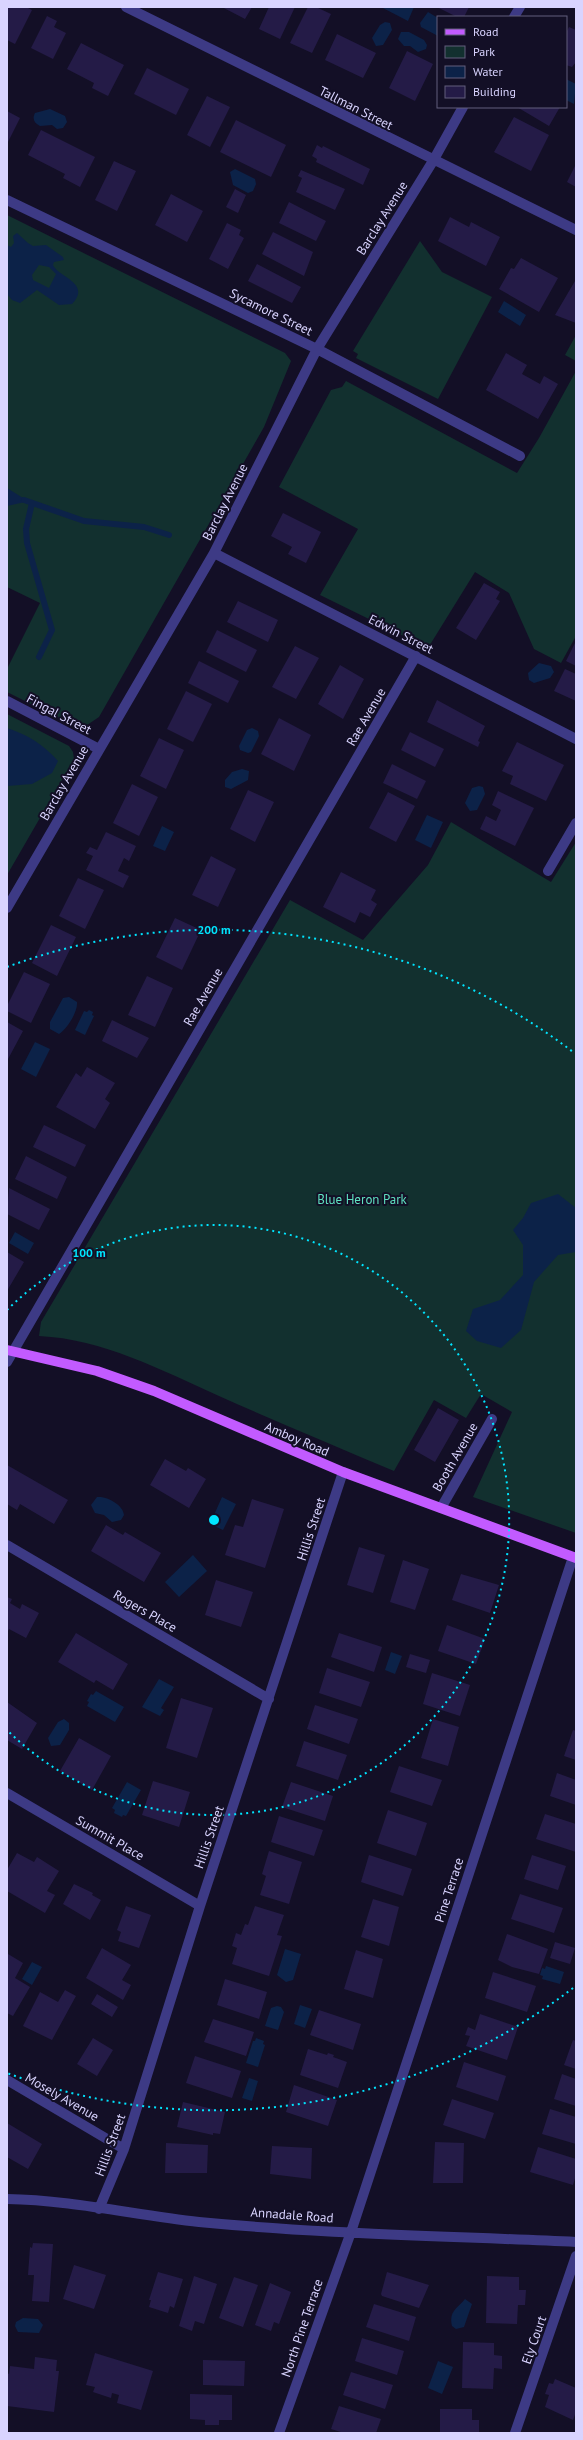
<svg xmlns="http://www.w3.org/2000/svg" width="583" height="2440" viewBox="0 0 583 2440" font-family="'PT Sans',sans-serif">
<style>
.green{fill:#12302f}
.water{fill:#0c2248;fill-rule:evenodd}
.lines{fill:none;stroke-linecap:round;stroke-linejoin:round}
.stream{stroke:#0c2248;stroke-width:6}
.building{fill:#241b47}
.minor{stroke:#3d3a85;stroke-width:10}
.major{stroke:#c25bff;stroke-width:10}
.ring{fill:none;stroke:#00e5ff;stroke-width:2;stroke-dasharray:2 4}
.labels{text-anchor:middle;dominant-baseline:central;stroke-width:4;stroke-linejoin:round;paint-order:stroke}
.street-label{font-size:13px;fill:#d9d4ff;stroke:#130f26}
.park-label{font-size:13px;fill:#5fe0c0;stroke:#130f26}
.centre{fill:#00e5ff;stroke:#130f26;stroke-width:2}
.ring-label{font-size:12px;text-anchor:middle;font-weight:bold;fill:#00e5ff;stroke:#130f26;stroke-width:4;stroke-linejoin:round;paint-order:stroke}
</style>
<rect width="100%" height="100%" fill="#130f26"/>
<!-- green -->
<path class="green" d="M7,215L285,353L291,361L264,427L99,717L84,727L73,725L7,692V669L40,603L7,587Z
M420,241L442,272L492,297L438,399L356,358L358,354L353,351Z
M576,335V361L565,355Z
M576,371V636L561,663L534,649L509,593L475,572L428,648L320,595L358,529L279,487L331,390L342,387L346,381L517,473L539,438Z
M7,714L69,746L73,752L74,759L7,875Z
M451,822L551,882L576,842V1533L473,1497L512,1412L481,1394L466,1418L434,1400L394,1471C335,1446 277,1422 219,1396C161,1370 103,1339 39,1336L41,1322L290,900L363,940L428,865Z"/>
<!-- water -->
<path class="water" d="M381,7H414L408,21Z
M428,12L438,18V36L421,27L420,23Z
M385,22L390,23L392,30L383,45L376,46L372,38L380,25Z
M401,32H409L424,40L427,45L426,49L418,52L410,46H404L398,39Z
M566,79L576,84L574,104L566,100Z
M50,109L65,116L67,122L63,128L57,129L52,125L40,126C34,123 32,119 35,113Z
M235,169L255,179L256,184L253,191L248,193L233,185L230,172Z
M17,233L28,243L33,246L46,245L63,257L64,260L54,262L53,265C58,277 92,283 72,304L59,305L37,290L20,303L12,300L7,294V245L11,247L14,243L13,236ZM39,265L49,267L56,274L49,288L33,280L32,275Z
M504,301L526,315L520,326L498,312Z
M7,488L23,498L25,502L7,506Z
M539,663L551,666L554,672L550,678L534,683L529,680L528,673Z
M7,728C28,735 43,744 58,761L52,773L32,784L7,786Z
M252,728L258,731L259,736L251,752L248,753L240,750L239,746L247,730Z
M242,769L249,771L248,780L231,789L225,787V780L232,772Z
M479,786L483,787L485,794L477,810L470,811L465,803L472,788Z
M427,815L443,822L431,848L415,840Z
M162,826L174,832L165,851L153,846Z
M69,997L77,1002C78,1012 67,1029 59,1034L50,1029V1022L63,998Z
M89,1010L93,1012L92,1015L94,1016L85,1035L75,1030L84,1011L87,1012Z
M35,1042L50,1049L36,1077L21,1069Z
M558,1194L576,1208V1252L558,1255L534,1282L521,1330L501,1348L477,1341L466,1331L473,1309L500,1300L523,1275V1245L513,1230L523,1218L531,1203Z
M15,1232L34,1243L28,1254L9,1243Z
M97,1497C106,1496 123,1504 124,1515L121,1520L112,1522L104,1515L95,1513L91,1505Z
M222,1497L236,1504L223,1530L210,1524Z
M193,1555L207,1571L179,1597L165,1582Z
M391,1652L402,1656L395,1674L385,1670Z
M159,1679L174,1687L161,1708L164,1710L160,1716L142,1707Z
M96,1691L124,1707L115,1722L87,1706L89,1702L87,1701L91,1694L93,1695Z
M64,1719L69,1723V1730L60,1745L51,1746L48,1738L58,1722Z
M127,1782L141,1790L126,1816L123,1815L122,1817L114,1813L115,1810L112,1808Z
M285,1949L301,1954L293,1980L286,1982L277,1975Z
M32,1962L42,1967L32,1985L22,1979Z
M546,1966L564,1972L560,1984L542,1979L543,1976L540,1975L542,1968L545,1969Z
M300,2005L312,2009L305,2028L294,2024Z
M277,2006L281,2007L284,2012L278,2030L265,2026L271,2008Z
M256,2038L264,2041L263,2044L265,2045L258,2067L246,2063L253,2041H255Z
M249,2078L258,2081L252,2101L242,2098Z
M465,2299L472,2304L464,2327L456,2329L452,2326C448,2311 459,2307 465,2299Z
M23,2318L38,2319L43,2325L39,2333L18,2332L15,2326L16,2322Z
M438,2361L453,2367L442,2394L428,2388Z"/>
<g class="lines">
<!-- stream -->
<path class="stream" d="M24,500L84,521L144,527L169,535
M32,503L26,529L27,543L52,630L39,657"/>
</g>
<!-- building -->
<path class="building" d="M7,7H26L32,10L15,44L7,40Z
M222,7H252L245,19Z
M269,7H295L280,39L259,29Z
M308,7H316L331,14L312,53L290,43Z
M437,7H469L464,17H457Z
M47,16L57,21L54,27L66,33L53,59L31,48Z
M569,27L576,30V62L572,67L566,65V33Z
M337,34L376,53L363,78L325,60Z
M81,43L124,65L108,96L92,88L94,83L67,69Z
M407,51L433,64L415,101L389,88Z
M147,68L189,89L176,115L134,94Z
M207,96L230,107L210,147L187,135Z
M517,107H560L549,126Z
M7,111L20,118L7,144Z
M514,117L549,135L531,171L494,152Z
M236,120L286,145L271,177L220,152Z
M41,130L95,157L80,187L63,178L65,174L28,155Z
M317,145L322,148L323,146L370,169L363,185L316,162L317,159L312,156Z
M114,161L136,171L117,211L95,200Z
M576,164V187L567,182Z
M301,170L345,189L335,210L296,192L302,178L298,176Z
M235,189L246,195L238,213L226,207Z
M171,194L203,211L187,242L155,225Z
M289,202L326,221L316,241L279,223Z
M450,217L469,227L471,222L500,237L486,266L438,241Z
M227,223L241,230L239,235L244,238L228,269L209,259Z
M273,232L313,252L304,276L262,254Z
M521,258L558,278L539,312L499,289L511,268L514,269Z
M257,264L301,287L292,303L248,281Z
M575,281L576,282V323L555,315Z
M506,353L527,365L522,374L540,384L544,376L558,384L538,419L486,390Z
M283,513L321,532L306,563L288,554L292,547L271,536Z
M484,583L500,592L496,599L500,601L476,640L456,628Z
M238,601L278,620L268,642L227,622Z
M217,630L257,650L246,672L206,652Z
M576,641V666L566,661Z
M295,646L319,658L296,699L272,687Z
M199,661L239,681L228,703L188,683Z
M340,665L364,679L343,719L318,704Z
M565,669L576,674V701L554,691Z
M186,691L212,704L193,742L167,729Z
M437,700L485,726L478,741L480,742L478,747L427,722Z
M279,718L311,735L294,771L261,754Z
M410,732L444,749L435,767L401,750Z
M159,738L184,750L166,789L140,776Z
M517,742L564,765L546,801L510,784L513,776L502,771Z
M392,764L426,781L417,799L383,783Z
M132,784L158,797L139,836L113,823Z
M248,790L274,802L255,842L230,829Z
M498,791L534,808L515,846L480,829L486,816L496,821L501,810L492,805Z
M388,792L415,806L396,842L369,828Z
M106,832L136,846L129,861L124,858L118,871L129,876L123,888L86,870L93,856L86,853L90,847L97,850Z
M211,856L236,869L218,907L192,895Z
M341,872L376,890L371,900L377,904L370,917L360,912L355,923L323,907Z
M78,878L104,890L85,929L59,916Z
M175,918L201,930L182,970L156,957Z
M51,925L76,937L57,976L32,963Z
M24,972L50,984L31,1023L7,1011V1006Z
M147,976L173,988L155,1027L128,1015Z
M112,1020L149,1038L137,1058L102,1041Z
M7,1022L23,1031L7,1061Z
M87,1067L115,1083L105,1099L110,1103L95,1129L56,1107L76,1073L81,1077Z
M44,1125L86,1145L75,1167L33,1147Z
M26,1156L67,1177L57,1199L15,1179Z
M9,1188L50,1209L39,1230L7,1214Z
M7,1252L24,1262L7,1291Z
M438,1408L459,1420L435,1462L414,1450Z
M165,1459L186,1471L188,1468L206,1479L189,1508L150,1485Z
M7,1465L68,1500L54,1524L20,1504L17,1510L7,1504Z
M252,1499L284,1509L265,1568L225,1555L235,1525L243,1527Z
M106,1525L123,1535L125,1532L161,1553L144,1582L91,1551Z
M359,1547L385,1555L373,1593L347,1585Z
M403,1560L429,1569L415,1610L390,1602Z
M461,1574L499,1585L490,1613L452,1600Z
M216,1580L253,1592L241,1627L205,1615Z
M7,1597L12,1599L10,1603L20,1609L22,1604L39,1613L26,1638L9,1629L7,1633Z
M447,1625L485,1639L476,1664L438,1651Z
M76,1633L128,1664L113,1690L96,1680L94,1683L58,1662Z
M339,1633L382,1647L374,1672L331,1657Z
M410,1654L430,1660L426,1673L406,1667Z
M327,1668L370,1682L361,1707L319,1693Z
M432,1673L470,1685L460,1716L423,1704Z
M181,1698L213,1708L197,1758L166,1748Z
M7,1702L37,1723L22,1749L7,1740Z
M315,1705L358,1719L349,1744L307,1729Z
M433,1719L459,1727L448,1766L421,1758Z
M573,1730L576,1731V1760L564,1756Z
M79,1738L111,1756L92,1790L60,1771Z
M304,1741L347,1755L338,1780L296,1766Z
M399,1766L442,1780L432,1806L390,1792Z
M557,1773L576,1780V1805L550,1796Z
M153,1781L190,1792L179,1827L142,1815Z
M291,1782L333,1796L325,1821L282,1807Z
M388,1810L427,1823L416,1856L377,1843Z
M545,1814L576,1824V1852L536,1839Z
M279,1816L323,1830L314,1856L271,1842Z
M269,1851L302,1862L289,1904L260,1895L266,1876L262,1874Z
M17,1853L34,1862L37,1857L59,1871L47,1891L55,1895L45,1913L7,1891V1870Z
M369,1855L412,1869L403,1896L361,1882Z
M532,1855L566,1866L558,1890L524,1879Z
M74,1884L93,1893L92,1895L101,1900L90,1920L63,1904Z
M520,1894L563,1908L554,1933L511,1919Z
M373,1899L399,1907L389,1946L361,1937Z
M126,1906L151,1915L139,1948L118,1941L121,1932L117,1930Z
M255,1906L284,1915L277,1935L282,1936L269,1976L232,1964L237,1948L232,1946L236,1933L241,1935L245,1924L248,1925Z
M507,1934L548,1949L539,1974L512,1967L498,1960Z
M555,1942L575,1948L570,1964L550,1958Z
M102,1948L131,1965L122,1980L131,1985L123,2000L86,1978Z
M356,1950L383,1959L373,1998L344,1989Z
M8,1954L23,1963L15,1978L30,1987L13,2016L7,2013Z
M493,1972L536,1986L527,2012L485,1998Z
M225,1979L267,1992L259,2019L217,2005Z
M65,1990L76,1996L52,2040L23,2026L40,1992L58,2002Z
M97,1994L118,2007L112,2017L91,2004Z
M319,2010L361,2024L353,2050L310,2035Z
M480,2014L518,2027L507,2060L466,2046L470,2036L465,2035L468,2027L475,2030Z
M213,2019L254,2032L246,2056L204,2042Z
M93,2038L113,2050L97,2076L77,2064Z
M573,2040L576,2041V2069L564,2065Z
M308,2049L327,2055L328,2053L334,2055L333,2057L347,2062L338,2088L300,2075Z
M195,2056L241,2071L232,2098L186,2083Z
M464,2062L506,2076L498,2101L456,2087Z
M562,2074L576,2079V2106L554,2099Z
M294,2085L337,2100L328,2126L286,2112Z
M452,2099L494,2113L485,2139L443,2125Z
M183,2102L225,2112L220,2134L213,2133V2135L177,2127Z
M550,2109L576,2117V2144L542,2134Z
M7,2123L42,2144L28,2169L7,2157Z
M435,2142L464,2143L463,2183H433Z
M166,2143L208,2145L207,2173H165Z
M272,2146L312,2148L311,2179L270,2174Z
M538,2147L576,2159V2175L573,2185L530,2172Z
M33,2243L53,2244L49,2302L32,2301L34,2275H28L30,2247L32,2248Z
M74,2265L106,2275L94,2309L63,2299Z
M158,2272L183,2279L174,2308L170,2306L168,2313L149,2307L151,2300H149Z
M387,2272L429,2285L419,2308L382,2296L381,2294Z
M194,2276L217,2284L204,2324L195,2321L192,2331L179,2326Z
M487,2276L519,2277V2290H526L525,2305H518L517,2324L486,2323Z
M234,2277L258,2285L243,2327L219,2318Z
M270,2283L291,2292L279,2324L274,2322L271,2331L255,2325Z
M374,2304L416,2317L409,2341L366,2327Z
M362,2338L404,2351L397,2375L355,2361Z
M463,2342L494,2343V2355L502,2356V2369L494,2368L493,2389L462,2388Z
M95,2353L153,2371L141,2410L117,2403L119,2395L112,2393L111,2398L93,2392L95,2387L86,2385Z
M35,2357L57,2360L56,2371H59L54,2412L7,2406V2373L9,2374L10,2366L34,2369Z
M203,2360L245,2361L244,2386L203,2385Z
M351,2372L393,2385L385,2409L343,2395Z
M555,2379L576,2388V2412L573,2420L545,2407L549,2395L545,2394L549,2383L553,2384Z
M190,2394L232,2395V2420H219V2425H205V2420L190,2419Z
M339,2406L381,2419L376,2433H344L331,2429Z
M440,2409H472V2420H479V2433H440Z"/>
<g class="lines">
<!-- minor -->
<path class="minor" d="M126,7L576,230
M514,17L520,7
M7,200L317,349L520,456
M214,553L576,739
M7,701L99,749
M548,871L576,823
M7,908L214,553L317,349L433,161L463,107
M7,1362L416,656
M441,1508L492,1419
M7,1545L269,1699
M7,1793L200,1906
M7,2080L124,2149
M7,2199C71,2200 135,2215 199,2222C324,2234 450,2236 576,2242
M99,2209L124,2149L200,1906L343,1472
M279,2433L351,2232L573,1557
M515,2433L576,2256"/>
<!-- major -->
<path class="major" d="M7,1350L97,1371L154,1391L343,1472L576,1558"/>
</g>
<!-- distance rings -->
<g class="ring">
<path d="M7 1310A295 295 0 1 1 7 1730"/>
<path d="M573 1988A590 590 0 0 1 7 2073M7 967A590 590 0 0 1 573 1052"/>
</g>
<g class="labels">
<!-- street labels -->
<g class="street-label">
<text transform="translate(356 108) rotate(27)">Tallman Street</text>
<text transform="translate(382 218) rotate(-58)">Barclay Avenue</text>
<text transform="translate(271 312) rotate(26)">Sycamore Street</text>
<text transform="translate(225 502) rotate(-63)">Barclay Avenue</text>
<text transform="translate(401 634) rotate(27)">Edwin Street</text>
<text transform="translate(59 714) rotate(28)">Fingal Street</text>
<text transform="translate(366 717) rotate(-60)">Rae Avenue</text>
<text transform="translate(64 783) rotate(-60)">Barclay Avenue</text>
<text transform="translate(203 997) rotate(-60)">Rae Avenue</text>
<text transform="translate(297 1439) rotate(23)">Amboy Road</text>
<text transform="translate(455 1457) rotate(-60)">Booth Avenue</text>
<text transform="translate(311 1529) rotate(-72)">Hillis Street</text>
<text transform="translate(145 1611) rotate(30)">Rogers Place</text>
<text transform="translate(209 1837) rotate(-71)">Hillis Street</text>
<text transform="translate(110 1838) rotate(30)">Summit Place</text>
<text transform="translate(449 1890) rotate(-72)">Pine Terrace</text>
<text transform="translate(62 2097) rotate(30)">Mosely Avenue</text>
<text transform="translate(110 2145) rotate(-70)">Hillis Street</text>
<text transform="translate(292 2215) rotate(4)">Annadale Road</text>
<text transform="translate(302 2328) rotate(-71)">North Pine Terrace</text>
<text transform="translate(534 2340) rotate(-71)">Ely Court</text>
</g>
<!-- park labels -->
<g class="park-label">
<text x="362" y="1199">Blue Heron Park</text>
</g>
</g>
<circle cx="214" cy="1520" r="6" class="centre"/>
<g class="ring-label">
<text x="214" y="934">200 m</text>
<text x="89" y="1257">100 m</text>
</g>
<!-- border -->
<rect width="583" height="2440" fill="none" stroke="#d9d4ff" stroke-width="16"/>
<!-- legend -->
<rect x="437" y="16" width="130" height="92" fill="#130f26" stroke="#625e7d"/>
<rect x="445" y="29" width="20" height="6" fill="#c25bff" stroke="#625e7d"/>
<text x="473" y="36" font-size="12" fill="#d9d4ff">Road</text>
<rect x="445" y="46" width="20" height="12" fill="#12302f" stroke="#625e7d"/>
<text x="473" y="56" font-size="12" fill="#d9d4ff">Park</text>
<rect x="445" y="66" width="20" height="12" fill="#0c2248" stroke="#625e7d"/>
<text x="473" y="76" font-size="12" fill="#d9d4ff">Water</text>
<rect x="445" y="86" width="20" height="12" fill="#241b47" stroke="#625e7d"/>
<text x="473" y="96" font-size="12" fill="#d9d4ff">Building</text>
</svg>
